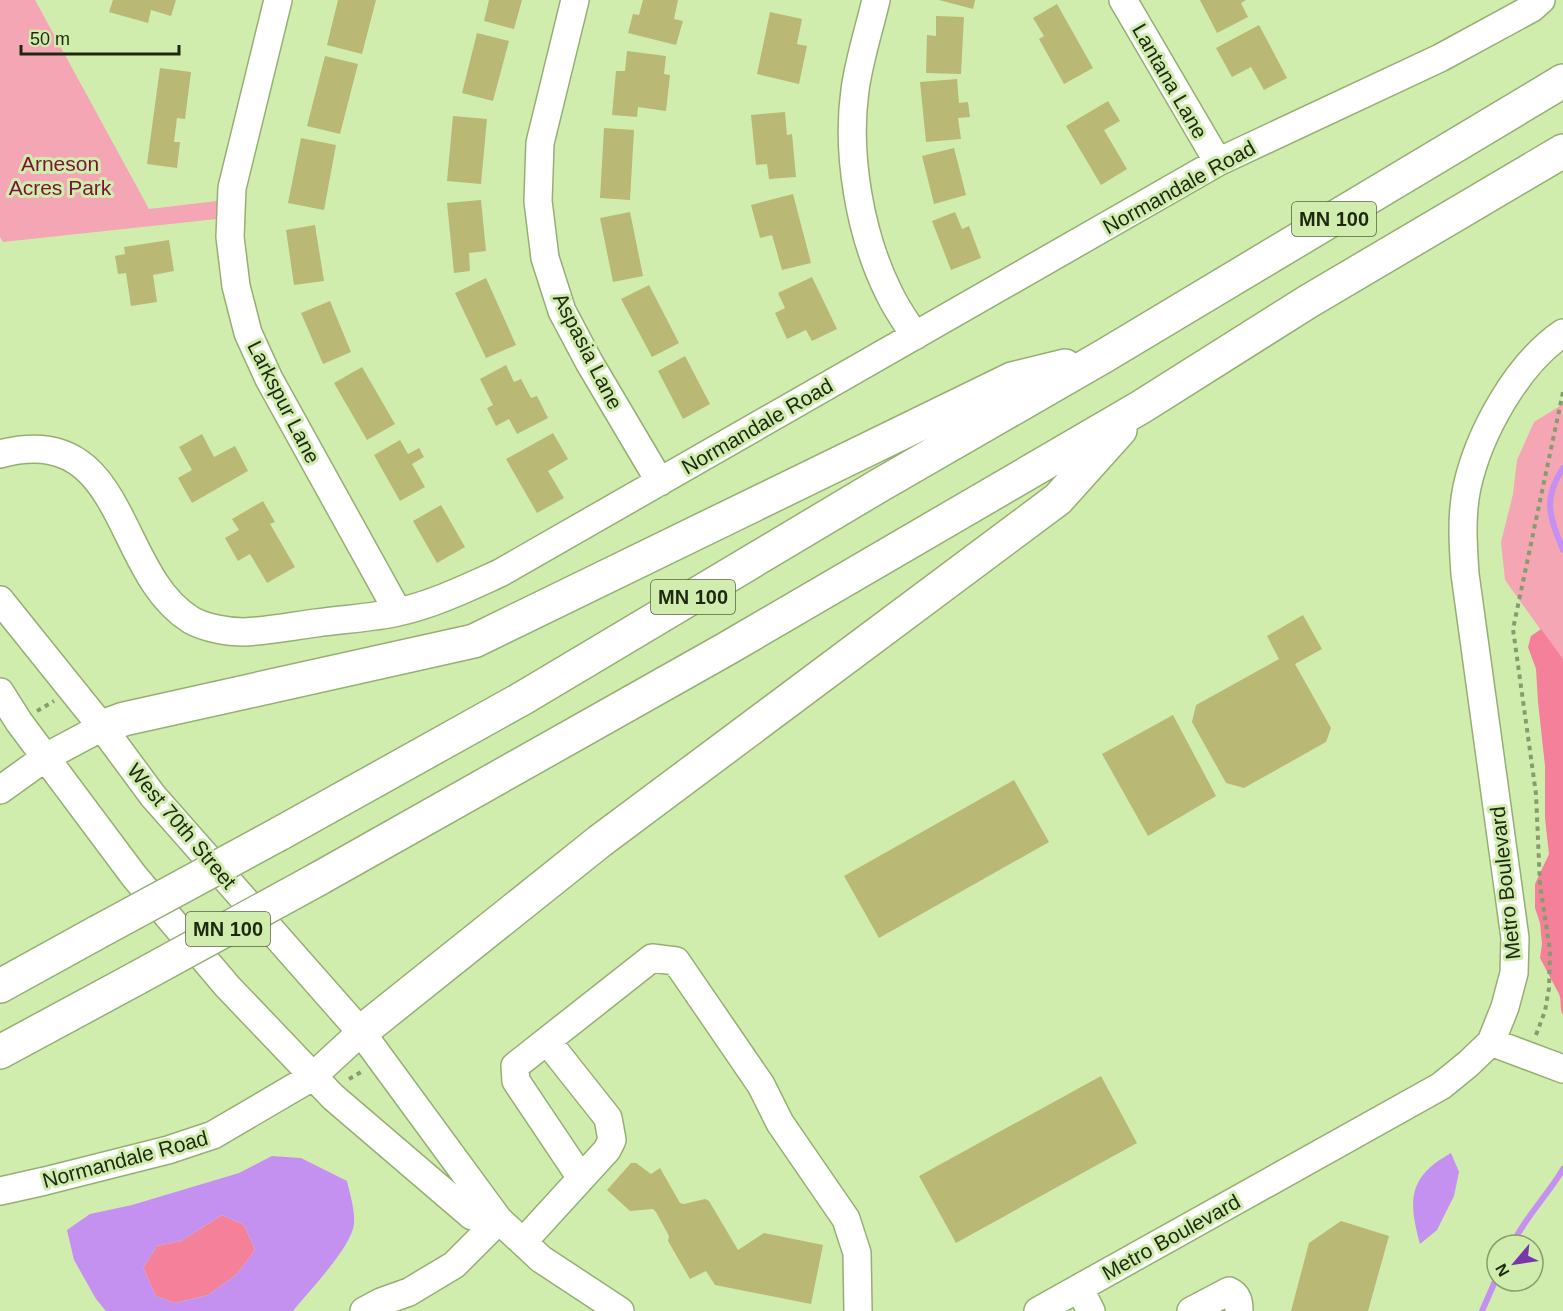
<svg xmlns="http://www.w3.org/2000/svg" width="1563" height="1311" viewBox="0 0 1563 1311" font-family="Helvetica,sans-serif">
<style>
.green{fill:#f5a6b5}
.forest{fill:#f48099}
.water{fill:#c491f1;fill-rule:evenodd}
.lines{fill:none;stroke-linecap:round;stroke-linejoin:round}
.stream{stroke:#c491f1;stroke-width:6}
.building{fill:#b9b875}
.minor-casing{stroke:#95af73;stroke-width:30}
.highway-casing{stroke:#95af73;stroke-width:36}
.path{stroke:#879c6d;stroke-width:4;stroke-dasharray:4.5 4.5;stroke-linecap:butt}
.minor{stroke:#fff;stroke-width:27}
.highway{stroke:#fff;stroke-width:33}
.highway-bridge-casing{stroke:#95af73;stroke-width:36;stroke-linecap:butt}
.highway-bridge{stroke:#fff;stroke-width:33}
.labels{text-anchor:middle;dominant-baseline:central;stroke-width:6;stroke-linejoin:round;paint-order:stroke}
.shield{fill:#d1edae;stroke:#54633f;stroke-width:1.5}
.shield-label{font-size:20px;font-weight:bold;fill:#1e2810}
.street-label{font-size:21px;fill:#1e2810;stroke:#d1edae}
.park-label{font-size:21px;fill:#7b1336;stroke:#d1edae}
</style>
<rect width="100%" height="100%" fill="#d1edae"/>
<!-- green -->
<path class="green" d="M0,0H35L149,209L217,201V219L3,242L0,237Z
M1563,404V661L1505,580L1501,542L1513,494L1517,460L1534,422Z"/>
<!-- forest -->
<path class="forest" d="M1541,629L1563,659V1015C1559,1008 1562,1001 1559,994L1540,958L1542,944L1540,923L1535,908V884L1549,854L1545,818V766L1538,702L1536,669L1528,647L1531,636Z
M222,1215L244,1225L255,1250L236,1275L208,1295L175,1303L156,1296L143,1268L157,1246L181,1241Z"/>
<!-- water -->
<path class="water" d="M1451,1153L1459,1172L1454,1196L1437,1230L1420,1244C1408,1200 1408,1177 1451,1153Z
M272,1156L301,1158L347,1181C350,1194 355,1210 354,1223C353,1246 308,1292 293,1311H106L96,1299L74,1260L67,1230L90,1214L132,1205L239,1173ZM222,1215L244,1225L255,1250L236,1275L208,1295L175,1303L156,1296L143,1268L157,1246L181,1241Z"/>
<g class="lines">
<!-- stream -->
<path class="stream" d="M1563,468C1542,500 1550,517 1563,550
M1512,1245C1525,1217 1548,1195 1563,1169
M1482,1311L1497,1277"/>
</g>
<!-- building -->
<path class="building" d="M113,0H176L171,16L151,10L148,23L109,12Z
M338,0H376L362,54L327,45Z
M489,0H522L514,29L484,21Z
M643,0H678L674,19L683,21L676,45L628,33L633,14L639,15Z
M939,0H975L973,9Z
M1200,0H1246L1241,3L1248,17L1217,33Z
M1057,4L1093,68L1064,84L1039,39L1044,36L1033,18Z
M770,12L802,19L797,44L807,46L799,84L757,74Z
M936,16L964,17L961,74L926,73L927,35L936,36Z
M1259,25L1287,78L1264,90L1251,67L1232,77L1216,48Z
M477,33L509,41L493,101L462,93Z
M627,51L666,56L664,74L670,75L666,111L638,107L637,117L612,115L616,71H625Z
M325,56L358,64L340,134L307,126Z
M160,68L191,72L185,119L177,118L174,142H180L177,168L147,164Z
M957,79L959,103L968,102L970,117L958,118L961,139L926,142L920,82Z
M1108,101L1120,121L1104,130L1127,169L1101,185L1066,126Z
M785,112L787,135L792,134L796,177L769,179L767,164L756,165L751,115Z
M453,116L487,119L481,184L447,181Z
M604,128L634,130L630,200L600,198Z
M301,138L336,145L324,210L288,203Z
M954,148L966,195L934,204L922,156Z
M793,194L811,263L782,270L772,235L760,238L751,205Z
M481,200L486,251L469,253L470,271L454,273L447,203Z
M630,212L643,276L613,282L600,218Z
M955,212L962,229L969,226L981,258L951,270L932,221Z
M315,225L324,281L294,285L286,230Z
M169,240L174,271L153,275L157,302L131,306L126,273L118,274L115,256L125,254L124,247Z
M812,277L837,329L812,341L806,330L787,339L775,313L785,308L778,293Z
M486,278L516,345L486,358L455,293Z
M649,285L679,343L652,357L621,299Z
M330,301L351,352L323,364L301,313Z
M685,356L710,404L683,419L658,371Z
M506,365L514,382L521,379L531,398L537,396L548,418L517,434L509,419L496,426L487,408L493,405L480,379Z
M362,367L395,424L367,440L334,383Z
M553,433L568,459L548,471L564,498L537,513L506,459Z
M202,434L214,457L235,446L248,471L192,503L178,478L192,470L179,447Z
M400,440L408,454L419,448L424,457L412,464L425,487L400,501L374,455Z
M263,501L275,522L270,524L295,567L267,583L250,554L238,561L225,538L239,530L232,519Z
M441,505L465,547L437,563L413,521Z
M1303,615L1322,649L1295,664L1331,728L1326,742L1244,788L1226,783L1192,722L1196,705L1279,659L1267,636Z
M1173,715L1216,796L1148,836L1102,754Z
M1014,780L1049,842L879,938L844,876Z
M1101,1076L1137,1143L956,1243L919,1176Z
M631,1163H636L651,1174L660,1168L680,1203L684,1204L705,1199L709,1201L738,1250L764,1233L823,1245L811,1304L715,1285L706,1271L690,1279L668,1241L669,1236L656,1212L653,1209L630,1211L607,1190Z
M1341,1221L1389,1236L1368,1311H1291L1309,1243Z"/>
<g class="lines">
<!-- minor casing -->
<g class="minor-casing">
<path id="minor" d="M278,0L232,188L230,237L236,286L248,333L269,379L398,612
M575,0L540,143L538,201L545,258L562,311L589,362L660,482
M876,0C869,30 859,60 855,90C846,154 860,235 889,293C896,308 906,322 915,336
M1123,0L1218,162
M0,454C128,420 113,572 191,620C205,628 228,632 244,632C268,631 293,626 316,623C343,619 372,618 398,612C434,604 467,588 500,573L1218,162L1440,58L1532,8L1541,0
M0,600L102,727L153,796L361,1032L499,1220L541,1259L620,1311
M0,692L19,722L134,876L227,986L333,1097L472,1216L499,1220
M0,790L46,757L102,727
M1491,1042L1563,1069
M581,1178L516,1081L515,1066L652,958L676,961L761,1085L780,1123L846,1219L857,1253L858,1311
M0,1191L45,1181L168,1150L213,1135L312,1077L361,1032
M523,1242L607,1150L612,1140L608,1118L547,1041
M1079,1288L1091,1311
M364,1311L381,1302L409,1292L454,1265L499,1220
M1038,1311L1441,1086L1468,1064L1491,1042L1505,1007L1514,973L1515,938L1465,574C1463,545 1461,515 1467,487C1479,433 1517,364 1563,333
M1191,1311L1229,1291C1238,1295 1239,1302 1239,1311"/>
</g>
<!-- highway casing -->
<g class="highway-casing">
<path id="highway" d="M102,727L124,719L474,641L1012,379L1065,366
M279,834L523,698L880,485L1104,356L1563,81
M318,879L726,649L1141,407L1309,301L1563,151
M0,986L98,932
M361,1032L600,841L1058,499L1120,430
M0,1052L137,978"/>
</g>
<!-- path -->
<path class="path" d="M37,711L54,701
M1536,1035L1545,1011L1549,988L1550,950L1540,885L1536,794L1513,629L1563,392
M349,1079L363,1071"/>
<!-- minor -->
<use href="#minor" class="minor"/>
<!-- highway -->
<use href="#highway" class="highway"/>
<!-- highway-bridge casing -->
<g class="highway-bridge-casing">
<path id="highway-bridge" d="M98,932L279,834
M137,978L318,879"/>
</g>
<!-- highway-bridge -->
<use href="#highway-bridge" class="highway-bridge"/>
</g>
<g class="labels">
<!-- shield labels -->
<g class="shield">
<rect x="1292" y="202" width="84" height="34" rx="4.5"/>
<rect x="651" y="580" width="84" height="34" rx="4.5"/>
<rect x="186" y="912" width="84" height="34" rx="4.5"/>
</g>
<g class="shield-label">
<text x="1334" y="219">MN 100</text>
<text x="693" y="597">MN 100</text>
<text x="228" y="929">MN 100</text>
</g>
<!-- street labels -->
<g class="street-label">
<text transform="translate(1170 81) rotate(60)">Lantana Lane</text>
<text transform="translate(1179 187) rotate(-29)">Normandale Road</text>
<text transform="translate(588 351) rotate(63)">Aspasia Lane</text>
<text transform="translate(284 402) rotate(63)">Larkspur Lane</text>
<text transform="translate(757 426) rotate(-30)">Normandale Road</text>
<text transform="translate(182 826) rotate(50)">West 70th Street</text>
<text transform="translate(1505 883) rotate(-96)">Metro Boulevard</text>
<text transform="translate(125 1159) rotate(-15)">Normandale Road</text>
<text transform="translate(1171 1237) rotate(-29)">Metro Boulevard</text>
</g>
<!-- park labels -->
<g class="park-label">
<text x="60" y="163">Arneson<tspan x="60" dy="24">Acres Park</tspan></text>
</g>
</g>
<!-- north arrow -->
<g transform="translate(1515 1263) rotate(241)"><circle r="28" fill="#d1edae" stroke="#899e6f" stroke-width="1.5"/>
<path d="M0-4.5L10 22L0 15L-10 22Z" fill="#7936aa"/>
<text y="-9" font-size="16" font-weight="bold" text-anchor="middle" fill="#1e2810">N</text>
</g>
<!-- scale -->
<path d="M21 45v9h158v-9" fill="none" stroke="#1e2810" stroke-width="3"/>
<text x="30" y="45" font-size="18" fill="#1e2810" stroke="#d1edae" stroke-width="4.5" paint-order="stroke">50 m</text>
</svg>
